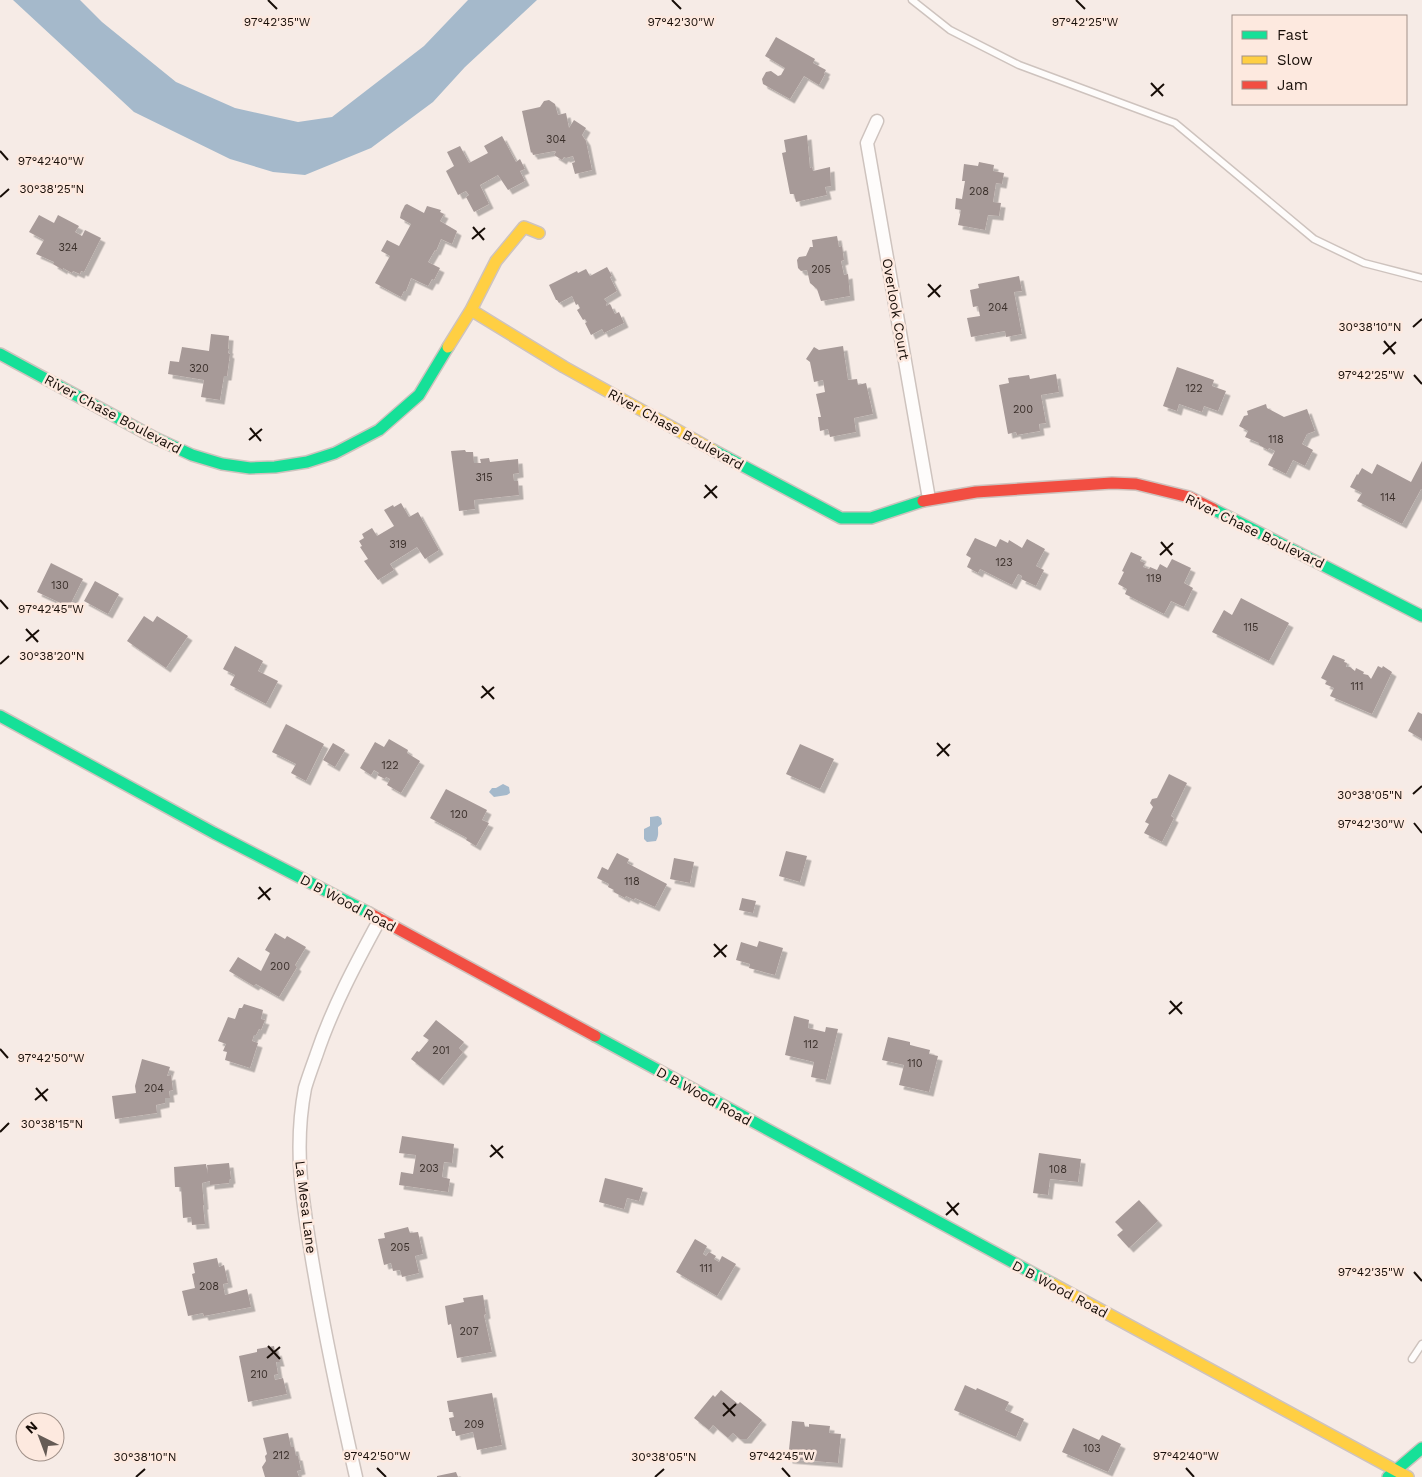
<svg xmlns="http://www.w3.org/2000/svg" width="1422" height="1477" viewBox="0 0 1422 1477" font-family="'Work Sans',sans-serif">
<style>
.water{fill:#a5b9cb}
.building{fill:#a79a98;filter:url(#shadow)}
.lines{fill:none;stroke-linecap:round;stroke-linejoin:round}
.lane-casing{stroke:#cec3be;stroke-width:9}
.street-casing{stroke:#cec3be;stroke-width:15}
.fast-casing{stroke:#cec3be;stroke-width:14}
.slow-casing{stroke:#cec3be;stroke-width:14}
.jam-casing{stroke:#cec3be;stroke-width:14}
.lane{stroke:#fefcfb;stroke-width:6}
.street{stroke:#fefcfb;stroke-width:12}
.fast{stroke:#16e098;stroke-width:11}
.slow{stroke:#ffcf43;stroke-width:11}
.jam{stroke:#f24e42;stroke-width:11}
.ticks{fill:none;stroke:#170d07;stroke-width:2}
.labels{text-anchor:middle;dominant-baseline:central;stroke-width:5;stroke-linejoin:round;paint-order:stroke}
.number-label{font-size:11px;fill:#3b302b}
.street-label{font-size:14px;fill:#170d07;stroke:#fde9df}
.ticks-label{font-size:12px;text-anchor:middle;fill:#170d07;stroke:#fde9df;stroke-width:5;stroke-linejoin:round;paint-order:stroke}
</style>
<defs>
<filter id="shadow"><feDropShadow dx="4.5" dy="4.5" stdDeviation="0" flood-color="#0004"/></filter>
</defs>
<rect width="100%" height="100%" fill="#f6ebe6"/>
<!-- water -->
<path class="water" d="M13,0H80L102,22L176,82L235,108L298,122L332,117L424,46L468,0H537L465,67L433,102L371,148L305,175L273,172L230,159L134,112Z
M503,784L509,787L510,793L507,795L494,797L489,792L492,788H496Z
M658,816L661,818L662,824L658,827C658,833 659,835 656,841L647,842L644,839V829L650,826V817Z"/>
<!-- building -->
<path class="building" d="M776,37L815,59L813,63L826,70L824,73L825,74L819,85L804,76L790,99L763,84L762,79L766,72L771,71L778,76L781,75L785,68L765,56Z
M549,100L555,104L558,115L566,113L569,128L574,120L586,128L582,135L586,141L592,170L575,174L572,163L575,162L573,156L566,158L564,157L562,160L554,155L556,152L555,151L533,155L532,152L531,153L522,111L540,107L544,101Z
M807,135L810,168L812,167L813,171L830,167L831,186L825,187L827,195L796,202L794,194H790L782,153L786,152L784,140Z
M502,136L516,162L520,159L525,169L520,171L525,181L508,190L498,175L480,185L489,204L474,212L466,197L469,195L466,191L458,195L446,171L454,166L447,152L460,146L469,163L488,153L484,146Z
M979,162L994,165L993,171L1004,173L1002,184L996,183L993,202L1001,203L999,216L988,215L985,230L958,225L961,210L955,209L956,198L962,199L965,181H962L964,164L978,166Z
M407,204L424,213L427,206L441,210L440,212L444,214L440,221L457,231L452,244L441,239L436,251L435,250L428,262L440,268L434,280L432,279L428,286L411,278L406,291H404L401,297L375,283L390,256L381,251L387,240L399,246L411,224L400,218L401,213L405,205Z
M39,215L54,223L58,215L79,226L75,232L82,236L85,230L101,238L84,272L81,271L80,274L73,271L72,273L63,268V270L53,264L54,262L36,254L44,240L29,232Z
M837,236L839,247L842,246L844,260L841,261L844,275L848,274L850,296L821,301L817,289L810,283L807,270L801,271L798,268L797,260L799,257L806,256L810,247H813L812,240Z
M607,267L612,276L610,277L617,291L604,299L607,302L606,306L610,304L615,314L619,312L624,323L604,333L602,329L591,335L585,323L587,322L585,319L583,320L577,310L580,308L578,304L576,305L572,296L559,303L557,300H556L549,285L577,271L578,273L586,269L590,276Z
M1019,276L1022,291L1014,292L1022,334L1006,337L1005,331L971,337L967,318L980,316L978,306L973,307L970,290L979,288L978,284Z
M211,334L229,336L228,349H229L228,353L230,354L227,376H224L220,400L201,397L204,380L168,374L170,361L179,362L182,347L209,351Z
M843,346L848,380L857,379L858,385L866,383L873,414L854,418L856,432L830,437L828,429L820,431L818,417H821L816,394L825,392L823,380L814,382L810,362L806,359L814,347L819,350Z
M1177,367L1214,380L1212,386L1226,391L1218,411L1204,406L1202,412L1179,404L1177,411L1163,406Z
M1056,374L1059,392L1041,395L1046,423L1039,424L1040,431L1017,435L1016,432L1008,434L999,385L1009,383L1008,378L1029,375L1030,379Z
M1266,404L1267,408L1284,417L1307,409L1315,431L1307,434L1302,444L1313,450L1305,466L1293,460L1286,474L1268,465L1275,451L1269,448L1268,450L1259,445V443L1245,437L1248,431L1239,426L1244,416L1248,415L1247,411Z
M465,450L466,452H473L474,463H481L480,459L489,458L490,462L518,459L519,473L513,474L514,481H518L519,495L474,500L475,509L459,511L451,451Z
M1422,461V490L1421,489L1402,524L1357,501L1362,493L1350,487L1357,474L1358,475L1362,468L1372,474L1377,464L1411,482Z
M401,503L409,517L418,512L439,550L425,559L417,547L390,564L394,570L378,580L364,561L368,559L360,547L362,546L359,541L364,538L362,534L372,528L377,536L394,526L384,510L393,505L394,507Z
M975,538L996,547L1000,539L1008,543L1009,540L1022,548L1027,539L1045,549L1036,566L1044,570L1036,586L1021,579L1022,576L1018,574L1012,585L980,569L978,573L967,567L971,558L966,555Z
M1131,552L1142,557L1140,561L1145,563L1143,567L1149,569L1150,567L1157,570L1160,564L1167,568L1172,559L1191,568L1184,583L1193,588L1184,607L1171,601L1164,614L1125,594L1127,589L1118,584L1124,572L1122,571Z
M51,563L83,579L69,607L37,592Z
M95,581L119,594L108,614L84,601Z
M1241,598L1289,623L1269,661L1212,632L1224,610L1232,615Z
M144,616L153,622L157,616L188,636L166,668L127,641Z
M235,646L263,661L258,671L278,681L266,704L230,685L235,675L223,669Z
M1333,655L1345,660L1344,662L1347,663L1346,667H1350L1355,671L1356,668L1364,672L1363,674L1368,675L1371,679L1378,666L1382,668L1383,666L1392,672L1372,714L1330,696L1334,688L1325,684L1327,681L1321,678Z
M1418,712L1422,714V739L1408,731Z
M286,724L324,744L306,781L291,773L296,764L272,752Z
M389,739L408,750L407,753L420,761L401,793L387,785L390,779L386,777L385,779L377,775L379,773L374,770L371,775L360,768L375,742L384,747Z
M333,743L345,750L335,767L323,760Z
M800,744L834,759L820,789L786,774Z
M1169,774L1187,783L1171,816L1174,818L1162,842L1144,833L1149,824L1145,822L1153,807L1150,803L1152,799L1157,798Z
M446,789L487,810L482,820L489,823L476,846L466,840L467,838L430,818Z
M786,851L807,856L800,882L779,876Z
M617,853L629,859L627,863L667,884L655,907L635,898L634,900L626,896L625,898L614,892V890L608,887L609,884L597,878L602,867L608,870Z
M674,858L694,862L690,883L670,879Z
M742,898L756,901L753,913L739,910Z
M275,933L285,939L287,936L306,947L295,965L297,967L279,997L256,984L254,986L229,971L238,957L261,971L270,953L265,950Z
M759,941L783,948L775,975L749,968L750,964L736,960L741,942L757,947Z
M244,1004L263,1010L261,1019L265,1020L261,1030L259,1029L256,1035H254L252,1041L258,1043L250,1068L225,1060L227,1052L223,1051L226,1044L218,1041L228,1017L235,1019L239,1008H242Z
M794,1016L809,1020L808,1028L825,1032L826,1027L838,1029L826,1080L811,1077L814,1062L785,1055Z
M436,1020L464,1042L459,1048L463,1052L439,1081L411,1059L417,1051L419,1052L429,1040L423,1036Z
M888,1037L910,1042V1045L930,1050L929,1054L938,1056L929,1092L899,1085L904,1065L882,1060Z
M142,1059L170,1067L167,1076L171,1075L173,1090L169,1091L170,1098H165V1103L156,1105L157,1113L115,1119L112,1096L136,1093L135,1086Z
M402,1136L454,1144L452,1163L444,1162L442,1177L450,1179L448,1192L399,1185L401,1172L413,1174L416,1155L399,1153Z
M1039,1153L1081,1159L1078,1182L1050,1179L1048,1195L1033,1193Z
M229,1163L231,1179L229,1180V1183L210,1185V1181L202,1183L204,1205H203L205,1224L192,1225L191,1217L183,1218L181,1187H175L174,1167L206,1164L208,1174L207,1165Z
M605,1178L643,1188L639,1201L627,1198L624,1209L599,1202Z
M1139,1200L1158,1221L1129,1248L1117,1235L1123,1230L1115,1222Z
M408,1227L410,1233L418,1232L423,1254L415,1256L419,1273L402,1277L400,1270L393,1271L391,1263L384,1265L378,1239L385,1238L384,1233Z
M695,1239L707,1246L703,1254L706,1256L709,1252L716,1256L714,1259L719,1262L722,1256L736,1264L717,1296L676,1272Z
M217,1258L219,1267L224,1265L228,1283L223,1284L225,1295L247,1289L251,1307L204,1316L203,1313L188,1316L182,1291L195,1288L192,1274L195,1273L193,1263Z
M483,1295L486,1314L484,1315L492,1352L457,1358L451,1324L448,1325L445,1306L464,1302L463,1298Z
M274,1346L275,1352L277,1351L280,1362H276L278,1374L274,1375L275,1380L283,1378L287,1394L248,1402L239,1356L257,1352V1349Z
M965,1385L976,1390L977,1388L1009,1402L1005,1410L1024,1419L1016,1437L954,1410Z
M721,1390L738,1404L740,1402L762,1420L747,1439H740L733,1433L728,1438L713,1425L709,1430L694,1418L713,1395L715,1397Z
M492,1393L502,1445L477,1450L473,1432L456,1436L455,1431H452L449,1418L454,1417L453,1412H449L447,1401Z
M792,1421L804,1422L805,1427H809V1424L830,1426L829,1433L841,1434L838,1463L788,1459Z
M1073,1428L1099,1440L1102,1435L1121,1444L1108,1472L1062,1452Z
M288,1433L291,1447H294L296,1456H298L301,1470L297,1471L299,1477H265L262,1467L266,1461L265,1456L267,1454L263,1438Z
M456,1472L458,1477H437V1476Z"/>
<g class="lines">
<!-- lane casing -->
<g class="lane-casing">
<path id="lane" d="M912,0L950,30L1019,65L1175,123L1314,239L1364,263L1422,278
M1412,1359L1422,1344"/>
</g>
<!-- street casing -->
<g class="street-casing">
<path id="street" d="M877,121L867,143L929,499
M356,1477C340,1407 325,1336 313,1265C303,1204 293,1150 305,1088C308,1078 312,1067 316,1056C332,1008 356,963 380,919"/>
</g>
<!-- fast casing -->
<g class="fast-casing">
<path id="fast" d="M0,354L153,437L192,455L222,464L250,468L275,467L307,462L335,453L379,430L419,395L448,347
M713,450L841,518H871L923,501
M1213,509L1422,616
M0,716L214,833L369,913
M595,1036L1053,1284
M1388,1477L1422,1448"/>
</g>
<!-- slow casing -->
<g class="slow-casing">
<path id="slow" d="M471,310L564,367L713,450
M448,347L471,310L496,261L524,227L539,233
M1053,1284L1408,1477"/>
</g>
<!-- jam casing -->
<g class="jam-casing">
<path id="jam" d="M923,501L976,492L1112,483L1136,484L1189,497L1213,509
M369,913L595,1036"/>
</g>
<!-- lane -->
<use href="#lane" class="lane"/>
<!-- street -->
<use href="#street" class="street"/>
<!-- fast -->
<use href="#fast" class="fast"/>
<!-- slow -->
<use href="#slow" class="slow"/>
<!-- jam -->
<use href="#jam" class="jam"/>
</g>
<!-- ticks -->
<path class="ticks" d="M268,0L277,9M672,0L681,9M1076,0L1085,9M1151,83L1163,96M1151,96L1164,84M0,151L8,160M0,197L9,189M473,227L484,240M472,239L485,228M928,284L940,297M928,297L941,285M1413,327L1422,319M1384,341L1395,354M1383,354L1396,342M1414,375L1422,384M250,428L261,441M249,440L262,429M705,485L717,498M704,498L717,486M1161,542L1172,555M1160,555L1173,543M0,600L8,609M26,629L38,642M26,641L39,630M0,664L9,656M482,686L494,699M481,698L494,687M937,743L949,756M937,756L950,744M1413,794L1422,786M1414,823L1422,833M259,887L270,900M258,899L271,888M714,944L726,957M714,957L727,945M1170,1001L1182,1014M1169,1014L1182,1002M0,1049L8,1058M36,1088L47,1101M35,1100L48,1089M0,1132L9,1123M491,1145L503,1158M490,1157L503,1146M947,1202L958,1215M946,1215L959,1203M1414,1272L1422,1281M268,1346L280,1359M267,1358L280,1347M723,1403L735,1416M723,1416L736,1404M377,1468L386,1477M782,1468L790,1477M1186,1468L1194,1477M136,1477L145,1469M655,1477L664,1469"/>
<g class="labels">
<!-- number labels -->
<g class="number-label">
<text x="556" y="139">304</text>
<text x="979" y="191">208</text>
<text x="68" y="247">324</text>
<text x="821" y="269">205</text>
<text x="998" y="307">204</text>
<text x="199" y="368">320</text>
<text x="1194" y="388">122</text>
<text x="1023" y="409">200</text>
<text x="1276" y="439">118</text>
<text x="484" y="477">315</text>
<text x="1388" y="497">114</text>
<text x="398" y="544">319</text>
<text x="1004" y="562">123</text>
<text x="1154" y="578">119</text>
<text x="60" y="585">130</text>
<text x="1251" y="627">115</text>
<text x="1357" y="686">111</text>
<text x="390" y="765">122</text>
<text x="459" y="814">120</text>
<text x="632" y="881">118</text>
<text x="280" y="966">200</text>
<text x="811" y="1044">112</text>
<text x="441" y="1050">201</text>
<text x="915" y="1063">110</text>
<text x="154" y="1088">204</text>
<text x="429" y="1168">203</text>
<text x="1058" y="1169">108</text>
<text x="400" y="1247">205</text>
<text x="706" y="1268">111</text>
<text x="209" y="1286">208</text>
<text x="469" y="1331">207</text>
<text x="259" y="1374">210</text>
<text x="474" y="1424">209</text>
<text x="1092" y="1448">103</text>
<text x="281" y="1455">212</text>
</g>
<!-- street labels -->
<g class="street-label">
<text transform="translate(896 309) rotate(80)">Overlook Court</text>
<text transform="translate(113 414) rotate(28)">River Chase Boulevard</text>
<text transform="translate(676 429) rotate(29)">River Chase Boulevard</text>
<text transform="translate(1255 531) rotate(26)">River Chase Boulevard</text>
<text transform="translate(348 903) rotate(28)">D B Wood Road</text>
<text transform="translate(704 1096) rotate(29)">D B Wood Road</text>
<text transform="translate(306 1207) rotate(83)">La Mesa Lane</text>
<text transform="translate(1060 1289) rotate(28)">D B Wood Road</text>
</g>
</g>
<g class="ticks-label">
<text x="681" y="26">97°42'30"W</text>
<text x="1085" y="26">97°42'25"W</text>
<text x="277" y="26">97°42'35"W</text>
<text x="51" y="165">97°42'40"W</text>
<text x="52" y="193">30°38'25"N</text>
<text x="1370" y="331">30°38'10"N</text>
<text x="1371" y="379">97°42'25"W</text>
<text x="51" y="613">97°42'45"W</text>
<text x="52" y="660">30°38'20"N</text>
<text x="1370" y="799">30°38'05"N</text>
<text x="1371" y="828">97°42'30"W</text>
<text x="51" y="1062">97°42'50"W</text>
<text x="52" y="1128">30°38'15"N</text>
<text x="1371" y="1276">97°42'35"W</text>
<text x="377" y="1460">97°42'50"W</text>
<text x="782" y="1460">97°42'45"W</text>
<text x="1186" y="1460">97°42'40"W</text>
<text x="145" y="1461">30°38'10"N</text>
<text x="664" y="1461">30°38'05"N</text>
</g>
<!-- legend -->
<rect x="1232" y="15" width="175" height="90" fill="#fde9df" stroke="#a19189"/>
<rect x="1242" y="31" width="25" height="8" fill="#16e098" stroke="#a19189"/>
<text x="1277" y="40" font-size="15" fill="#170d07">Fast</text>
<rect x="1242" y="56" width="25" height="8" fill="#ffcf43" stroke="#a19189"/>
<text x="1277" y="65" font-size="15" fill="#170d07">Slow</text>
<rect x="1242" y="81" width="25" height="8" fill="#f24e42" stroke="#a19189"/>
<text x="1277" y="90" font-size="15" fill="#170d07">Jam</text>
<!-- north arrow -->
<g transform="translate(40 1437) rotate(318)"><circle r="24" fill="#fde9df" stroke="#a19189"/>
<path d="M0-4L9 19L0 12L-9 19Z" fill="#655b55"/>
<text y="-8" font-size="14" font-weight="bold" text-anchor="middle" fill="#170d07">N</text>
</g>
</svg>
